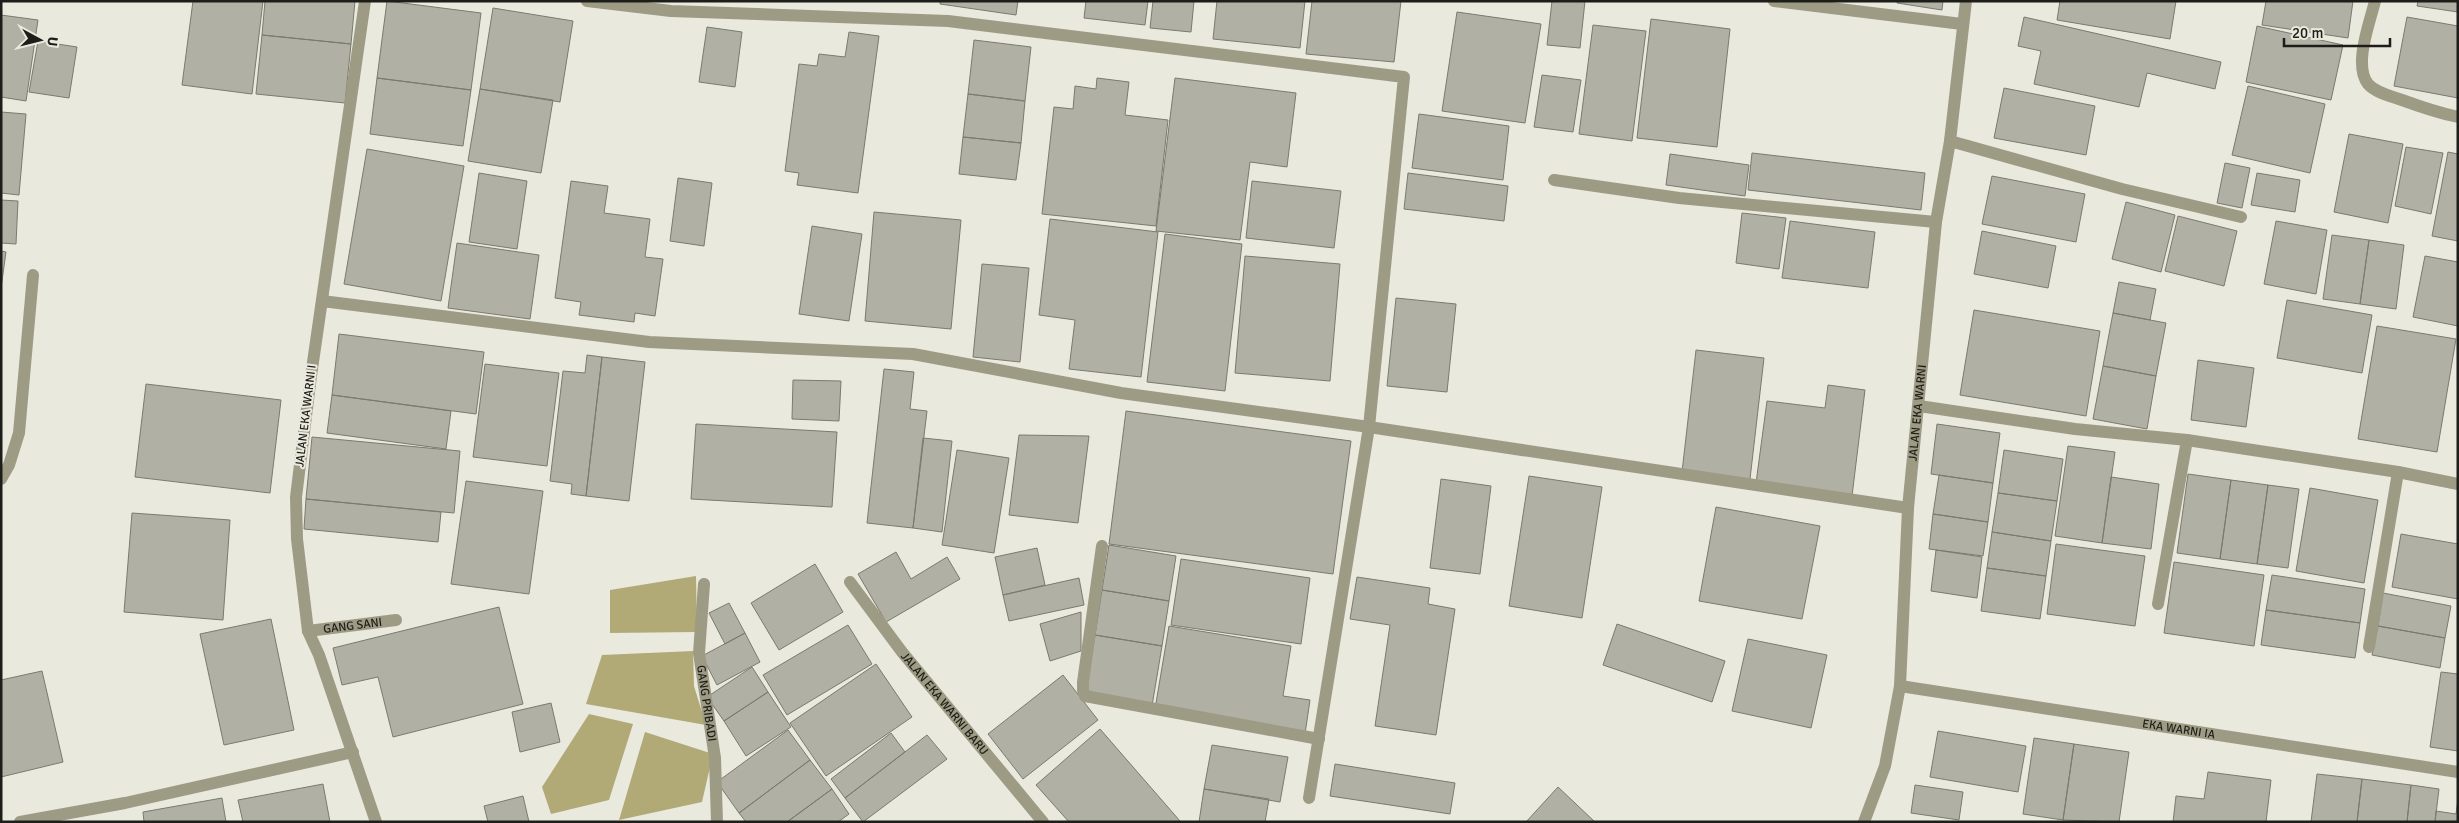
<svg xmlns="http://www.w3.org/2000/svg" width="2459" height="823" viewBox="0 0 2459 823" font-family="Signika,sans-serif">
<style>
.water{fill:#b1aa77}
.building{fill:#b1b0a5;stroke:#7b7a70}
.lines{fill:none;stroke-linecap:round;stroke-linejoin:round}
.lane{stroke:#9e9b85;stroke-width:12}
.street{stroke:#9e9b85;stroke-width:12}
.labels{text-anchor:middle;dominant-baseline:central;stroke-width:4;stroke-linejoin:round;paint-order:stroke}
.street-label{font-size:12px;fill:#1d1d19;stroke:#eae9de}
</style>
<rect width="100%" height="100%" fill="#eae9de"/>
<!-- water -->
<path class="water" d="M696,576L697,632L610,633V590Z
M693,651L694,686L706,725L586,704L602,655Z
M589,714L633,724L609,800L551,814L542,787Z
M645,732L713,754L702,802L619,820Z"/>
<!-- building -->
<path class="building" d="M193,1H263L252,94L182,85Z
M265,1H355L351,44L262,35Z
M387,1L481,13L471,90L377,78Z
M940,1H1018L1016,15L940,4Z
M1086,1H1148L1145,25L1084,18Z
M1153,1H1194L1191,32L1150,28Z
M1217,1H1305L1300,48L1213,39Z
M1312,1H1401L1394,62L1306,54Z
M1552,1H1585L1580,48L1547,45Z
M1897,1H1943L1942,10L1897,3Z
M2060,1H2176L2170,39L2057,20Z
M2266,1H2353L2348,38L2262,25Z
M2418,1H2458V12L2417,6Z
M493,8L573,21L560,102L480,89Z
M1457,12L1541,24L1525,123L1442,111Z
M1,15L38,20L26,101L1,97Z
M2024,17L2221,62L2215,89L2147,73L2139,107L2034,84L2041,51L2018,46Z
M2407,17L2458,26V98L2394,86Z
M1651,19L1730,29L1717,147L1637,138Z
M1593,25L1646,31L1632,141L1579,134Z
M2257,26L2343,45L2331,100L2246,82Z
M707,27L742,32L735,87L699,82Z
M849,32L879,36L858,193L797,185L799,173L785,171L799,64L817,66L819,54L845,57Z
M262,35L351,44L345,103L256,94Z
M974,40L1031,47L1025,101L968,94Z
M38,41L77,47L69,98L29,92Z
M1542,75L1581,80L1573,132L1534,127Z
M377,78L471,90L463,146L370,134Z
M1097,78L1129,82L1125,115L1168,120L1156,226L1042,214L1054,107L1073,109L1075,86L1096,89Z
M1175,78L1296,93L1287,167L1250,162L1240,240L1156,231Z
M2248,86L2325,104L2310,173L2232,155Z
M2004,88L2095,106L2086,155L1994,138Z
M480,89L553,100L541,173L468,161Z
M968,94L1025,101L1021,143L963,137Z
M1,112L26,114L19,195L1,193Z
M1419,114L1509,126L1503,180L1412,168Z
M2349,134L2403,144L2388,223L2334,212Z
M963,137L1021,143L1016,180L959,174Z
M2406,147L2443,153L2431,214L2395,206Z
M367,149L464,166L441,301L344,284Z
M2448,152L2458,154V241L2432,236Z
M1752,153L1925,173L1921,210L1748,190Z
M1670,154L1749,165L1745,196L1666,185Z
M2225,163L2250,168L2242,208L2217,203Z
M479,173L527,181L517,249L469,242Z
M1408,173L1508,186L1504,221L1404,209Z
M2257,173L2300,180L2295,212L2251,205Z
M1992,176L2085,194L2076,242L1982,224Z
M678,178L712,183L704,246L670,241Z
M571,181L608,186L604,213L650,219L645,257L663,259L655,316L635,313L634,322L579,315L581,302L555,298Z
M1252,181L1341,191L1334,248L1246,238Z
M1,200L18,201L16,244L1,243Z
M2126,202L2175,215L2161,272L2112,259Z
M874,212L961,220L951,329L865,321Z
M1742,213L1786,218L1779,269L1736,263Z
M2178,216L2237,231L2224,286L2165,271Z
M1050,219L1158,232L1141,377L1069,369L1075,320L1039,315Z
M1790,221L1875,232L1868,288L1782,278Z
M2276,221L2327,230L2316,294L2264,284Z
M812,226L862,234L849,321L799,314Z
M1982,231L2056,246L2048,288L1974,274Z
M1165,234L1242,244L1225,391L1147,382Z
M2332,235L2369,240L2360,304L2323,299Z
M2369,240L2404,245L2396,309L2360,304Z
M457,243L539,255L530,319L448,308Z
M1,251L6,252L1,288Z
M1245,256L1340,264L1330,381L1235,373Z
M2425,256L2458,262V326L2413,317Z
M982,264L1029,268L1020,362L973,357Z
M2119,282L2156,289L2150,320L2113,313Z
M1396,298L1456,304L1447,392L1387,386Z
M2287,300L2372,315L2362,373L2277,358Z
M1974,310L2100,331L2086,416L1960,395Z
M2113,313L2166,323L2156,376L2103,366Z
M2377,326L2456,339L2437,452L2358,439Z
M339,334L484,352L476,414L332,395Z
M1696,350L1764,358L1750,479L1682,472Z
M587,355L602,357L586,496L571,494L572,484L550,481L563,371L585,373Z
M602,357L645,362L629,501L586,496Z
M2198,360L2254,368L2246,427L2191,420Z
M485,364L559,373L547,466L473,457Z
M2103,366L2156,376L2147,429L2093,419Z
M884,369L914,372L910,409L927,411L913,528L867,523Z
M793,380L841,381L839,421L792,419Z
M146,384L281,400L270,493L135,477Z
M1828,385L1865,390L1852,496L1756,483L1767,401L1825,408Z
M332,395L451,411L446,449L327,433Z
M1126,411L1351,441L1333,574L1109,544Z
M696,424L837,432L832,507L691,499Z
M1937,424L2000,433L1993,483L1931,474Z
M1019,435L1089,436L1078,523L1009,515Z
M312,437L460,451L454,513L306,499Z
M923,438L952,441L942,532L913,528Z
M2068,446L2115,452L2102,543L2055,536Z
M957,450L1009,458L994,553L942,545Z
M2004,450L2063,459L2057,501L1998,493Z
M2188,474L2231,480L2220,559L2177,553Z
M1939,475L1993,483L1988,522L1933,514Z
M1529,476L1602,487L1582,618L1509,606Z
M2111,477L2159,484L2151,549L2102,543Z
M1441,479L1491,486L1480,574L1430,568Z
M2231,480L2268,485L2257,564L2220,559Z
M466,481L543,491L529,594L451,584Z
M2268,485L2299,489L2288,568L2257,564Z
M2310,488L2378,500L2364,583L2296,571Z
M1998,493L2057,501L2051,541L1992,532Z
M306,499L441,512L438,542L304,529Z
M1716,507L1820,526L1802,619L1699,601Z
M132,513L230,520L223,620L124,612Z
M1933,514L1988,522L1983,556L1929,549Z
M1992,532L2051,541L2046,576L1987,568Z
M2401,534L2458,544V599L2392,587Z
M2056,544L2145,556L2135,626L2047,614Z
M1109,545L1176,556L1169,601L1102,590Z
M1037,548L1045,585L1003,595L995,557Z
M1936,550L1982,557L1977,598L1931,591Z
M896,552L911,579L947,557L960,579L886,622L858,574Z
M1181,559L1310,578L1301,644L1171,625Z
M2174,562L2264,575L2254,646L2164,633Z
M815,564L843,612L779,650L751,603Z
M1987,568L2046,576L2040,619L1981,611Z
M2272,575L2365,589L2360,623L2266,610Z
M1357,577L1430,588L1428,604L1455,609L1436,735L1375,726L1390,625L1350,619Z
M1079,578L1084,605L1009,621L1003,595Z
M1102,590L1169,601L1162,646L1095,635Z
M2383,593L2451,606L2445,638L2378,626Z
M729,603L745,633L725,644L709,613Z
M499,607L523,704L393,737L378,677L342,685L333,648Z
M2266,610L2360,623L2355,658L2261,645Z
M1081,612V651L1050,661L1040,624Z
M271,619L294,730L224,745L200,634Z
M1617,624L1725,661L1712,702L1603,665Z
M848,625L872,664L787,715L763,675Z
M1169,626L1291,646L1283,696L1310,700L1305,734L1155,709Z
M2378,626L2445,638L2440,668L2372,655Z
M745,633L760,662L717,685L702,656Z
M1095,635L1162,646L1152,706L1085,695Z
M1748,639L1827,655L1811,728L1732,711Z
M876,664L912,717L826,776L790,723Z
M752,667L768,692L724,721L707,697Z
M42,671L63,762L1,777V680Z
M2441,672L2458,674V751L2430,747Z
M1063,675L1098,720L1023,779L988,734Z
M768,692L791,727L746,756L724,721Z
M551,703L560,742L520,752L512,712Z
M1100,729L1180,821L1179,822H1069L1036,785Z
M788,730L810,760L739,813L717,782Z
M1938,731L2026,746L2018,792L1930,777Z
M891,733L905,752L845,798L831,779Z
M927,735L947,759L863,822L845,798Z
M2034,738L2074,744L2063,820L2023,814Z
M2074,744L2129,752L2119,822L2063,820Z
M1212,745L1288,757L1280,802L1204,789Z
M810,760L832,789L787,822H746L739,813Z
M1335,764L1455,783L1450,814L1330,796Z
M2208,772L2271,780L2266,822H2173L2176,796L2204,799Z
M2317,774L2362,779L2357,822H2311Z
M2362,779L2411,785L2407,822H2357Z
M323,784L330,822H243L238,800Z
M1915,785L1963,792L1959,820L1911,813Z
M2411,785L2439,789L2435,822H2407Z
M1558,787L1595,822H1526Z
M832,789L849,814L838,822H787Z
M1204,789L1269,799L1265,822H1199Z
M523,796L529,822H488L484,806Z
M222,798L226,822H144L143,812Z
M2458,799V822H2435L2436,811L2456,814Z"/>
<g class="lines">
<!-- lane -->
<path class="lane" d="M1554,180L1679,198L1936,222"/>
<!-- street -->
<g class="street">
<path d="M365,1L311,376L296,497L297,539L308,631L319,655L376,822"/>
<path d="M587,1L671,11L948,21L1404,77L1369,427L1309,798"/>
<path d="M1774,1L1962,24"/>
<path d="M2375,1C2370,22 2353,65 2368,84C2376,93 2391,96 2402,100C2421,107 2439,113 2458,117"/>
<path d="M1950,141L2122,189L2241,217"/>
<path d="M322,301L649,342L913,354L1121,393L1369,427L1908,508"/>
<path d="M1919,406L2075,429L2187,440L2398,472L2458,484"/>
<path d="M1,479L9,465L19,433L33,275"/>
<path d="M1102,546L1083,682V690L1085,696L1319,739"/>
<path id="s1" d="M850,582L902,652L1043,822"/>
<path id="s2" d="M704,584L699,653L715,758L717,822"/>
<path d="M2158,604L2187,440"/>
<path id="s3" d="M308,631L396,620"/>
<path d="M2369,647L2398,472"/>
<path id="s4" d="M1900,686L2458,772"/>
<path d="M20,822L125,803L353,752"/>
<path id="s5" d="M1864,822L1885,766L1900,686L1908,508L1936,222L1950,141L1966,1"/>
</g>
</g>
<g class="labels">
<!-- street labels -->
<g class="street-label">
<text stroke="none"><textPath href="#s5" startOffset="415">JALAN EKA WARNI</textPath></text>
<text transform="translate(306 416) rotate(-83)">JALAN EKA WARNI I</text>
<text stroke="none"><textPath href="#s3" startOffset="45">GANG SANI</textPath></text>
<text stroke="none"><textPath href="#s2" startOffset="120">GANG PRIBADI</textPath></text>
<text stroke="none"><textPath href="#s1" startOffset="154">JALAN EKA WARNI BARU</textPath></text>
<text stroke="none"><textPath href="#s4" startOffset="282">EKA WARNI IA</textPath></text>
</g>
</g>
<!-- border -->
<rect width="2459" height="823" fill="none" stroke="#1d1d19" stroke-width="5"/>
<!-- north arrow -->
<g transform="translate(40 40) rotate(97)" stroke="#eae9de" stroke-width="4" paint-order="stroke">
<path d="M0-4L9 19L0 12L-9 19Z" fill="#1d1d19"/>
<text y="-8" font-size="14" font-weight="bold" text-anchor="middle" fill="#1d1d19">U</text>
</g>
<!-- scale -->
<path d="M2284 38v8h106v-8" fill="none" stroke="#1d1d19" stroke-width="2.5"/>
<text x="2292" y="38" font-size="15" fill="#1d1d19" stroke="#eae9de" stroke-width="4" paint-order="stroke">20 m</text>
</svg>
